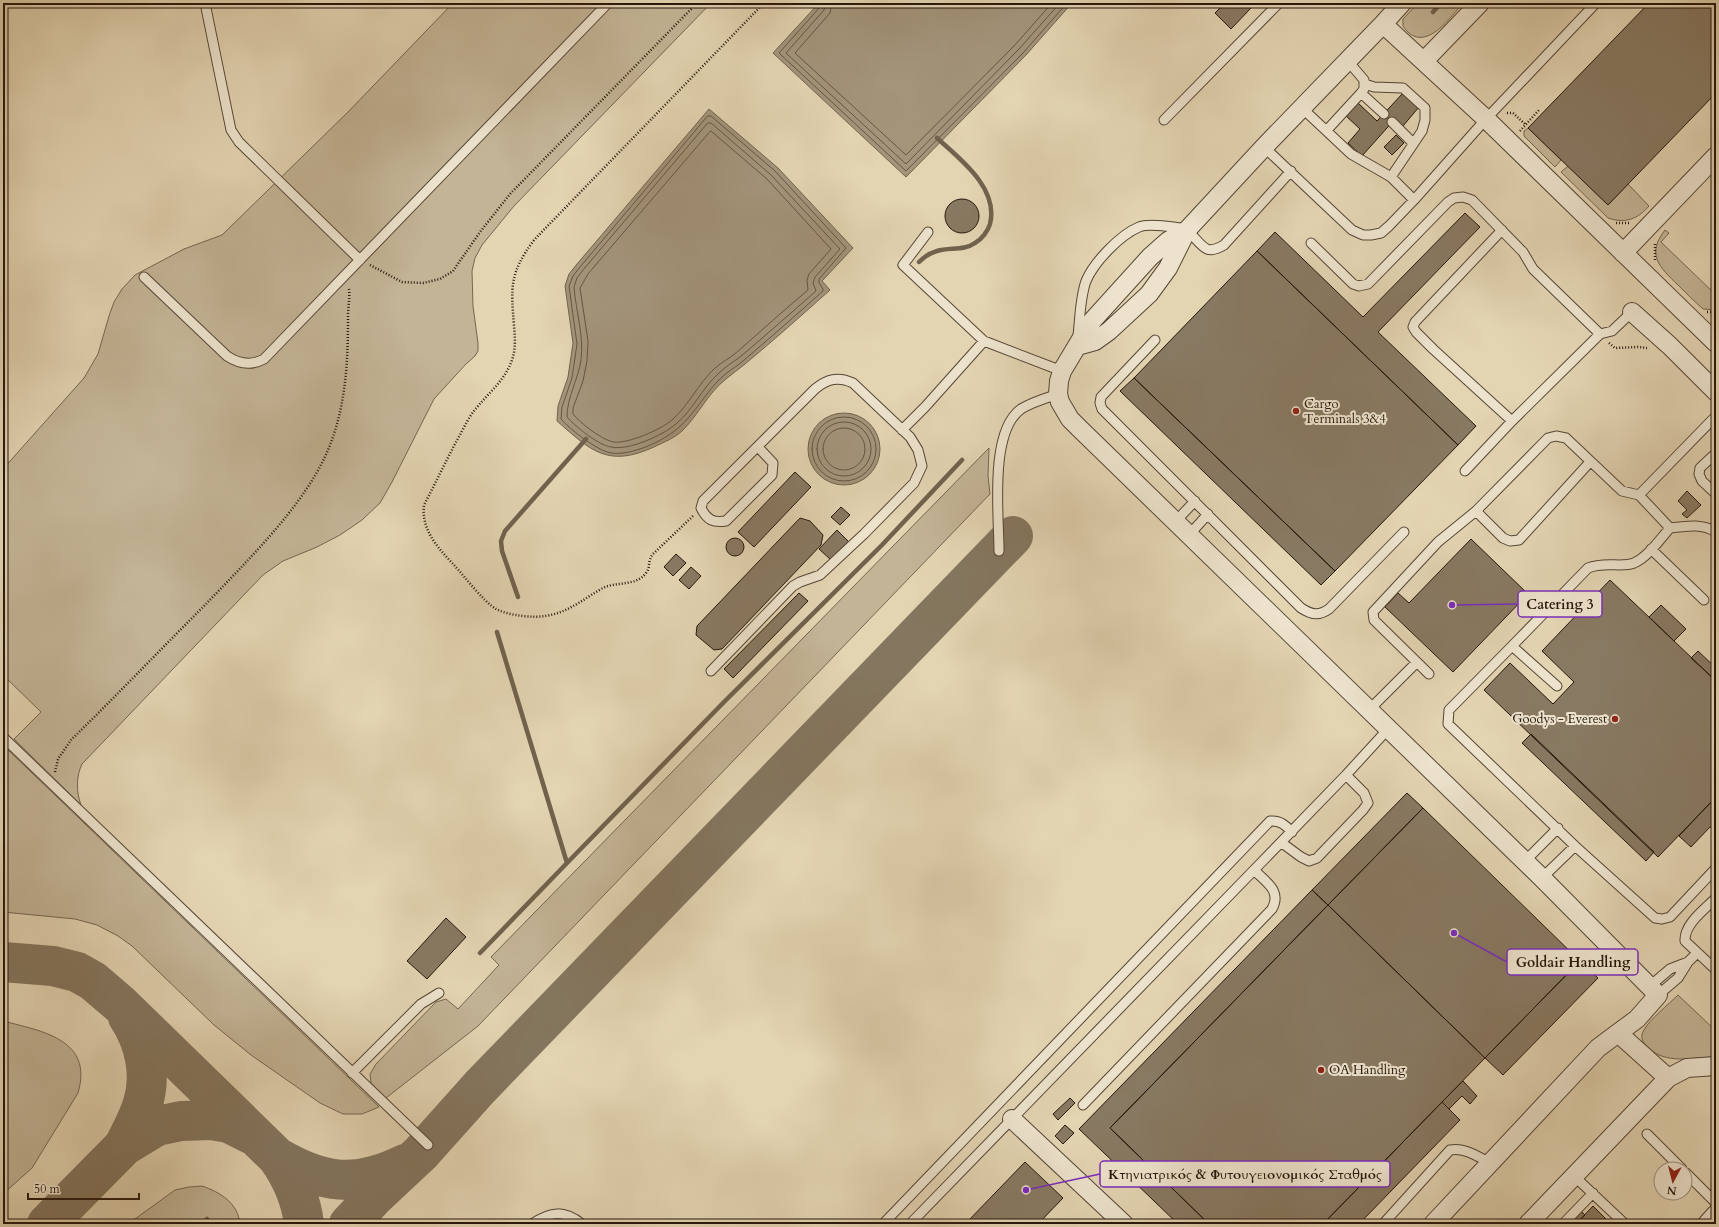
<svg xmlns="http://www.w3.org/2000/svg" width="1719" height="1227" viewBox="0 0 1719 1227" font-family="Cardo,serif">
<style>
.green{fill:#c3b496;stroke:#746651}
.water{fill:#a3947a;stroke:#71624e}
.lines{fill:none;stroke-linecap:round;stroke-linejoin:round}
.shore{stroke:#645643;stroke-width:1}
.stream{stroke:#71624e;stroke-width:4.5}
.taxiway{stroke:#84765f;stroke-width:40}
.building{fill:#887962;stroke:#26170c}
.lane-casing{stroke:#554636;stroke-width:11}
.street-casing{stroke:#554636;stroke-width:20}
.path{stroke:#26170c;stroke-width:2.5;stroke-dasharray:1 2;stroke-linecap:butt}
.lane{stroke:#ede3cd;stroke-width:9}
.street{stroke:#ede3cd;stroke-width:18}
.poi-dot{fill:#8f2418;stroke:#ede3cd;stroke-width:1.5}
.labels{text-anchor:middle;dominant-baseline:central;stroke-width:4;stroke-linejoin:round;paint-order:stroke}
.poi-label{font-size:13px;fill:#26170c;stroke:#ede3cd;text-anchor:start}
.leader{fill:none;stroke:#7b2cbf;stroke-width:1.5}
.callout-dot{fill:#7b2cbf;stroke:#ede3cd;stroke-width:1.5}
.callout{fill:#ede3cd;stroke:#7b2cbf;stroke-width:1.5}
.callout-label{font-size:14px;text-anchor:middle;font-weight:bold;fill:#26170c}
</style>
<rect width="100%" height="100%" fill="#e3d4b2"/>
<filter id="stains"><feTurbulence type="fractalNoise" baseFrequency=".005" numOctaves="4"/><feColorMatrix values="0 0 0 0 .2 0 0 0 0 .09 0 0 0 0 .02 0 0 0 .5 -.17"/></filter>
<radialGradient id="worn" r=".72"><stop offset=".6" stop-color="#630" stop-opacity="0"/><stop offset="1" stop-color="#630" stop-opacity=".3"/></radialGradient>
<!-- green -->
<path class="green" d="M453,3H711L514,206L482,245L475,258L472,271L473,306L478,343V351L475,356L466,364L434,399L392,482L380,503L362,520L340,535L317,547L283,561L263,575L82,764C76,777 76,791 81,805L14,739L41,712L3,675V469L84,378L98,354L109,316L114,302L122,289L135,275L184,249L222,235L348,112Z
M1418,3H1463C1449,19 1423,56 1403,26V19Z
M1528,128L1561,160L1555,167L1524,136V131Z
M1568,166L1608,205L1628,184L1649,206C1638,219 1625,224 1608,218L1561,172Z
M1665,230L1669,233L1661,242L1716,295V310L1703,309C1694,301 1686,293 1678,285C1659,267 1646,254 1665,230Z
M989,448L988,476L990,494L478,1026L386,1098L371,1083L370,1074L376,1064L436,1002L446,999L458,1009L499,965L491,957Z
M4,746L379,1107L362,1114H343L320,1103L251,1055L214,1025L132,946L118,936L97,925L75,919L3,912Z
M1678,995L1716,1031V1057C1692,1057 1666,1066 1646,1046C1642,1041 1640,1036 1644,1030C1649,1020 1669,1004 1678,995Z
M3,1021C41,1031 94,1039 78,1093L32,1168L3,1194Z
M202,1186C220,1192 238,1203 240,1224H128L175,1190L189,1187Z"/>
<!-- water -->
<path class="water" d="M819,3H1072L1026,55L906,177L773,53Z
M709,109L778,168L853,248L822,281L830,290C802,315 774,340 745,364C739,369 732,374 726,379C708,393 699,414 683,430C675,438 664,442 654,447C608,468 591,451 557,421L558,406L568,377L573,343L565,286L569,274L577,264Z
M808 449a36 36 0 1 1 72 0a36 36 0 1 1-72 0Z"/>
<g class="lines">
<!-- shore -->
<path class="shore" d="M821,3L820,7L779,53L906,171L1023,53L1067,3
M826,3L824,10L786,53L906,164L1019,49L1060,3
M832,3L830,13L795,53L906,155L1015,45L1052,3
M708,116H711L775,171L846,248L819,279V283L823,289V291C796,315 770,338 743,361C736,367 728,371 721,378C705,393 695,414 678,428C664,441 631,456 611,453C596,450 571,430 561,419L562,407L572,378L577,344L569,286L573,276L580,267Z
M708,123H711L771,175L840,249L815,277L813,283L816,291C791,313 766,335 740,357C733,362 725,367 719,373C702,388 693,410 676,424C663,435 629,451 611,447C598,445 576,427 567,417C567,397 578,380 581,360C584,335 576,312 574,287L577,278L583,270Z
M711,131L767,179L831,249L809,274L807,280L808,290C784,310 761,331 737,352C730,358 722,362 715,368C698,384 689,405 672,420C660,430 628,444 613,442C601,439 580,423 573,414V408L583,381L587,361L588,341L580,288L588,274Z
M812 449a32 32 0 1 1 64 0a32 32 0 1 1-64 0Z
M817 449a27 27 0 1 1 54 0a27 27 0 1 1-54 0Z
M823 449a21 21 0 1 1 42 0a21 21 0 1 1-42 0Z"/>
<!-- stream -->
<path class="stream" d="M1433,12L1441,3
M919,262C924,257 930,253 937,251C949,247 964,251 975,243C982,239 988,231 990,224C999,188 960,159 937,138
M518,597L502,551L501,541L505,531L586,439
M567,863L723,703L882,545L962,460
M480,953L567,863L497,632
M202,1224L207,1219"/>
<!-- taxiway -->
<path class="taxiway" d="M3,962L53,966L77,972L93,981L121,1005L277,1157C292,1178 301,1198 304,1224
M124,1146C131,1131 139,1118 143,1103C152,1074 144,1041 128,1017
M277,1157C323,1184 356,1188 405,1164
M47,1224L124,1146L157,1126L181,1121L211,1120L229,1123L251,1134
M349,1224L374,1197L421,1153L480,1087L1013,536"/>
</g>
<!-- building -->
<path class="building" d="M1225,3H1245L1251,8L1231,29L1215,13Z
M1649,3H1716V93L1608,205L1528,128Z
M1403,93L1419,107L1403,126L1395,119L1362,156L1348,143L1360,129L1345,115L1357,102L1377,121Z
M1396,135L1404,143L1392,155L1384,147Z
M945 216a17 17 0 1 1 34 0a17 17 0 1 1-34 0Z
M1465,213L1480,227L1378,332L1476,426L1458,445L1257,251L1275,232L1363,317Z
M1257,251L1458,445L1335,571L1134,378Z
M1134,378L1335,571L1321,585L1120,391Z
M795,472L811,487L754,547L738,532Z
M1687,491L1701,505L1687,518L1682,514L1687,510L1678,501Z
M841,507L850,515L840,525L831,517Z
M800,518L810,521L823,535L821,545L722,649L714,650L696,635L697,626Z
M837,530L849,542L831,560L819,549Z
M726 547a9 9 0 1 1 18 0a9 9 0 1 1-18 0Z
M1471,539L1528,594L1453,672L1385,607L1398,593L1409,603Z
M676,554L686,563L673,576L664,567Z
M691,567L701,576L689,589L679,580Z
M1610,580L1716,681V797L1658,857L1484,690L1510,663L1553,704L1574,682L1542,651Z
M799,593L808,601L733,678L724,669Z
M1661,605L1686,629L1674,641L1649,617Z
M1698,651L1716,668V681L1691,658Z
M1531,734L1654,852L1646,861L1522,743Z
M1407,793L1423,808L1328,905L1312,890Z
M1716,797V832L1710,827L1691,847L1679,836Z
M1423,808L1580,961L1485,1058L1328,905Z
M1312,890L1328,905L1110,1128L1209,1224H1178L1079,1129Z
M1328,905L1485,1058L1323,1224H1209L1110,1128Z
M446,918L466,937L427,979L407,961Z
M1580,961L1598,978L1503,1075L1485,1058Z
M1463,1081L1477,1096L1470,1104L1462,1096L1449,1109L1442,1102Z
M1070,1098L1075,1103L1058,1120L1053,1114Z
M1442,1102L1460,1120L1359,1224H1323Z
M1065,1125L1074,1133L1063,1144L1055,1136Z
M1025,1162L1063,1198L1038,1224H972L968,1221Z
M1593,1206L1611,1224H1576Z
M1579,1209L1585,1215L1576,1224H1564Z"/>
<g class="lines">
<!-- lane casing -->
<g class="lane-casing">
<path id="lane" d="M205,3L231,130L239,142L360,260
M1347,60L1364,80V89L1361,93L1384,114
M1365,84L1374,87L1403,88L1425,108V120L1422,131L1391,177
M1302,108L1351,154L1391,177L1414,200
M1164,120L1279,3
M1392,122L1413,143
M1327,130L1361,93
M1264,147L1352,230L1363,235H1371L1381,233L1389,226L1414,200L1486,119L1596,3
M1502,230L1415,322L1413,327L1416,332L1433,349L1512,421
M1311,243L1353,284L1359,286L1368,284L1448,202L1454,198L1463,197L1472,200L1523,252L1533,269L1600,334
M144,277L227,356C239,364 251,366 264,359L608,3
M1078,336C1080,318 1080,298 1086,281C1094,262 1120,235 1139,227C1149,223 1175,227 1185,229C1188,230 1190,233 1192,235C1204,248 1207,255 1224,245L1291,171
M1155,340L1101,397L1100,403L1102,409L1301,608C1312,615 1319,616 1329,609L1404,532
M984,341L1062,371
M902,430L925,407L984,341L903,265L928,232
M1716,453L1700,468L1699,474L1702,481L1716,494
M1465,471L1512,421L1600,334L1612,331L1632,312
M1639,495L1716,416
M1476,511L1503,538L1510,541L1519,540L1590,462
M1175,522L1195,501
M1189,535L1208,514
M1651,549L1704,600
M999,551C999,515 989,432 1021,409C1032,402 1046,398 1058,394
M1512,646L1449,710L1448,724L1575,846L1655,918L1662,919L1670,917L1716,868
M711,671L793,586L800,582L820,575L864,534L914,483L922,466L918,450L910,437L853,383C838,376 827,379 815,389L703,501L701,508C707,520 713,523 726,521L772,475L773,463L758,447
M1429,674L1374,620L1373,612L1438,542L1476,511L1548,438L1556,436L1566,438L1622,491L1639,495L1670,528C1686,526 1702,523 1716,532
M1557,686L1512,646L1588,568C1605,561 1621,568 1634,563C1648,557 1660,539 1670,528
M1369,710L1417,662
M4,738L428,1145
M1282,843L1301,857L1309,861L1317,858L1363,810L1368,803L1364,793L1346,775L1389,728
M1525,861L1558,828
M1542,878L1575,846
M1716,898C1705,909 1684,924 1685,941L1716,970
M1650,986L1670,969L1688,962
M1658,995L1678,978L1688,962L1697,953
M352,1073L421,1004L439,993
M1083,1105L1272,909C1282,891 1266,882 1254,870L1346,775
M1647,1134L1682,1169
M1685,1172L1716,1203
M1574,1176L1625,1224
M532,1224C551,1211 564,1210 582,1224
M883,1224L1270,821C1280,820 1285,825 1292,832
M910,1224L1254,870
M1383,1224L1450,1150C1465,1147 1478,1157 1491,1163
M1563,1224L1593,1193"/>
</g>
<!-- street casing -->
<g class="street-casing">
<path id="street" d="M1402,3L1383,24L1264,147L1187,230L1168,241L1150,257L1092,321L1062,371L1059,381L1058,394L1060,402L1070,419L1079,428L1542,878L1658,995L1637,1019L1618,1033
M1383,24L1486,119L1716,343
M1424,61L1480,3
M1623,253L1716,156
M1632,312L1670,346L1716,392
M1077,346L1095,341L1109,331L1149,294L1168,268L1187,230
M1012,1119L1124,1224
M1433,1224L1598,1048L1618,1033L1668,1078
M1528,1224L1668,1078L1687,1068L1716,1066
M1707,1224L1716,1214"/>
</g>
<!-- path -->
<path class="path" d="M1507,113H1513L1526,125
M1520,131L1539,110
M1616,223H1629
M1655,260V243
M370,265L402,282L423,283L440,279L453,271L480,232L510,194L697,3
M1707,312H1716
M1609,343L1615,348L1638,347L1647,348
M693,516L653,554C647,561 651,567 646,573C636,587 614,581 601,589C573,606 558,620 523,616C514,615 504,613 496,609C484,602 465,577 454,565C438,548 421,530 424,505C435,484 445,463 456,442C462,432 467,420 474,411C487,394 505,381 512,360C516,349 515,337 514,326C511,287 509,274 534,240L764,3
M55,772L58,759L71,740C116,696 160,650 205,605C247,561 305,505 328,450C346,407 348,362 348,316C348,307 350,298 349,289"/>
<!-- lane -->
<use href="#lane" class="lane"/>
<!-- street -->
<use href="#street" class="street"/>
</g>
<!-- markers -->
<g class="poi-dot">
<circle cx="1296" cy="411" r="4"/>
<circle cx="1615" cy="719" r="4"/>
<circle cx="1321" cy="1070" r="4"/>
</g>
<g class="labels">
<!-- poi labels -->
<g class="poi-label">
<text x="1304" y="404">Cargo<tspan x="1304" dy="15">Terminals 3&amp;4</tspan></text>
<text x="1607" y="719" text-anchor="end">Goodys - Everest</text>
<text x="1329" y="1070">OA Handling</text>
</g>
</g>
<!-- callouts -->
<path class="leader" d="M1452 605L1518 604M1454 933L1507 962M1026 1190L1100 1174"/>
<g class="callout-dot">
<circle cx="1452" cy="605" r="4"/>
<circle cx="1454" cy="933" r="4"/>
<circle cx="1026" cy="1190" r="4"/>
</g>
<g class="callout">
<rect x="1518" y="591" width="84" height="26" rx="4"/>
<rect x="1507" y="949" width="131" height="26" rx="4"/>
<rect x="1100" y="1161" width="290" height="26" rx="4"/>
</g>
<g class="callout-label">
<text x="1560" y="609">Catering 3</text>
<text x="1573" y="967">Goldair Handling</text>
<text x="1245" y="1179">Κτηνιατρικός &amp; Φυτουγειονομικός Σταθμός</text>
</g>
<!-- margin -->
<rect width="1719" height="1227" fill="none" stroke="#e3d4b2" stroke-width="16"/>
<rect x="4" y="4" width="1711" height="1219" fill="none" stroke="#26170c" stroke-width="2"/>
<rect x="8" y="8" width="1703" height="1211" fill="none" stroke="#26170c"/>
<!-- north arrow -->
<g transform="translate(1673 1181) rotate(187)"><circle r="19" fill="#ede3cd" stroke="#9d9180"/>
<path d="M0-3L7 15L0 10L-7 15Z" fill="#8f2418"/>
<text y="-6" font-size="11" font-weight="bold" text-anchor="middle" fill="#26170c">N</text>
</g>
<!-- scale -->
<path d="M28 1193v6h111v-6" fill="none" stroke="#26170c" stroke-width="2"/>
<text x="34" y="1193" font-size="12" fill="#26170c" stroke="#ede3cd" stroke-width="3" paint-order="stroke">50 m</text>
<rect width="100%" height="100%" filter="url(#stains)"/>
<rect width="100%" height="100%" fill="url(#worn)"/>
</svg>
